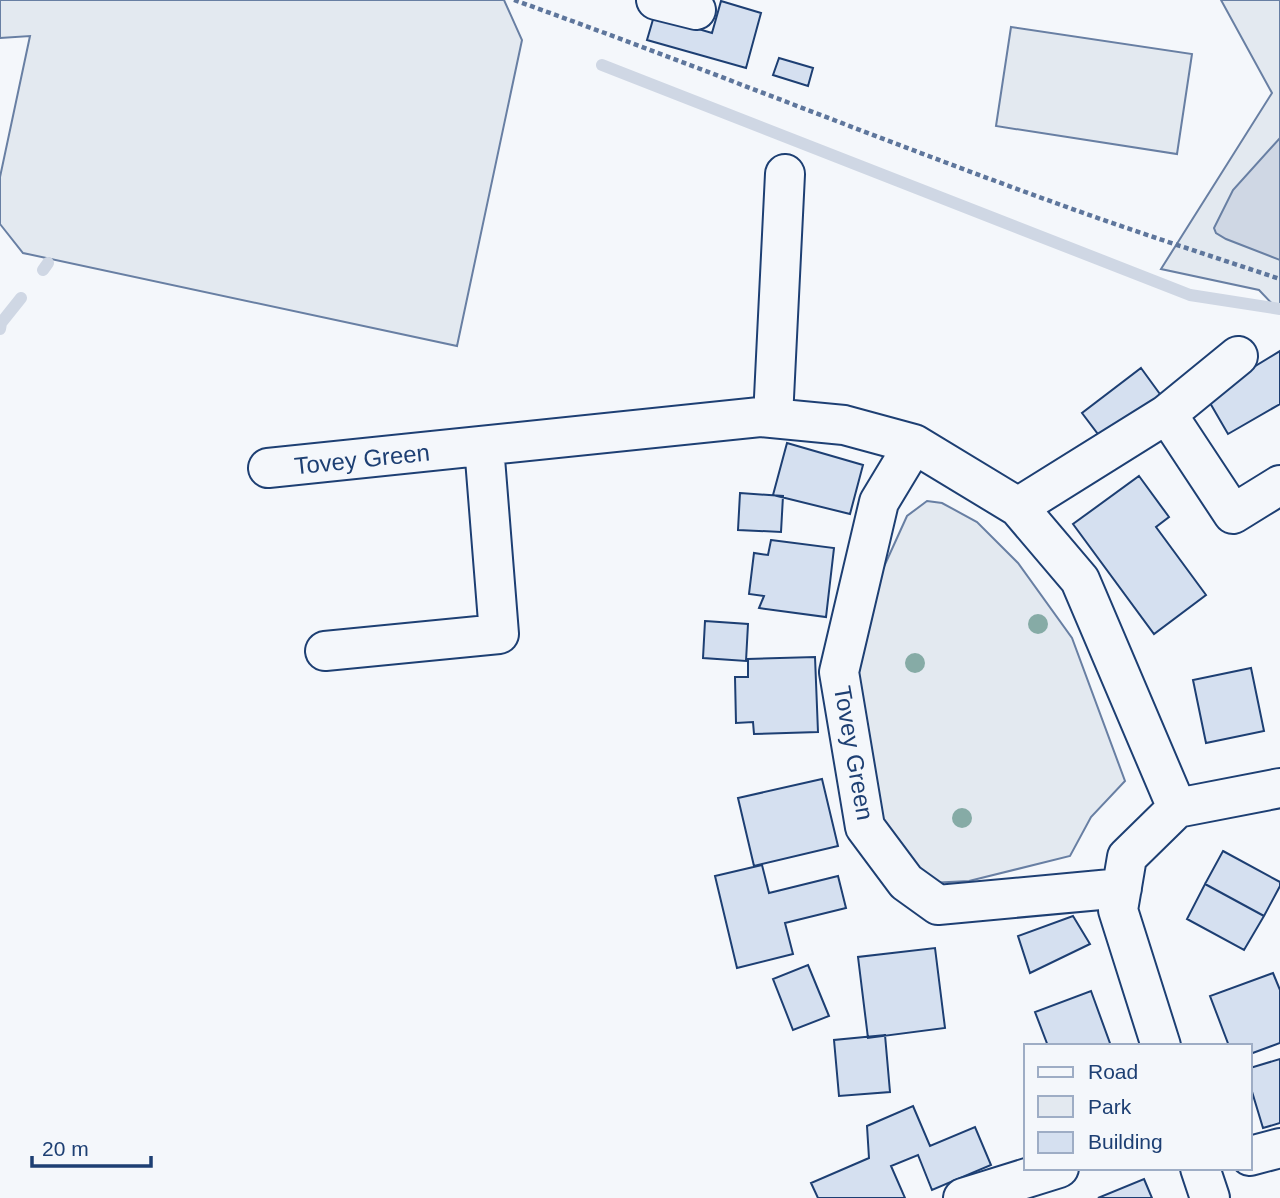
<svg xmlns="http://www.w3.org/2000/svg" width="1280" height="1198" viewBox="0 0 1280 1198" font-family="Arial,sans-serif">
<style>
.green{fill:#e3e9f0;stroke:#687fa3;stroke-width:2}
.water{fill:#cfd7e4;stroke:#687fa3;stroke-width:2}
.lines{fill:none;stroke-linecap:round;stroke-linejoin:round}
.stream{stroke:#cfd7e4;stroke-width:12}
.building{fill:#d5e0f0;stroke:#1d3f73;stroke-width:2}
.minor-casing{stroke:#1d3f73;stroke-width:42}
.path{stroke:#5e769c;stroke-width:4.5;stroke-dasharray:5 3.5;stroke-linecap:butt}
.minor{stroke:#f4f7fb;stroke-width:38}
.tree{fill:#86aba6}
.labels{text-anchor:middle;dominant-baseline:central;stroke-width:5;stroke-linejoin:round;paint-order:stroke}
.street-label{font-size:24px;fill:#1d3f73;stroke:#f4f7fb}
</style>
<rect width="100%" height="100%" fill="#f4f7fb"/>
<!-- green -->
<path class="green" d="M0,0H504L522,40L457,346L23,253L0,224V177L30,36L0,38Z
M1221,0H1280V312L1259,290L1161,269L1272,93Z
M1011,27L1192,54L1177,154L996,126Z
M927,501L942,503L977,522L1018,563L1072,638L1125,781L1091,817L1070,856L969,881L929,883L903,871L875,807L855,701L857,626L907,516Z"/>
<!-- water -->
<path class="water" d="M1280,138V260L1226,239L1216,233L1214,228L1233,190Z"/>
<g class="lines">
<!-- stream -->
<path class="stream" d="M602,65L1190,295L1280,309
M43,270L48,263
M0,329L1,323L21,298"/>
</g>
<!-- building -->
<path class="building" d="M721,1L761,13L746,68L647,40L654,16L712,33Z
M779,58L813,68L808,86L773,75Z
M1280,351V404L1228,434L1206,396Z
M1141,368L1165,401L1107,446L1082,413Z
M787,443L863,465L850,514L773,495Z
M1139,476L1169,517L1156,527L1206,595L1154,634L1073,524Z
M740,493L783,496L781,532L738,530Z
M771,540L834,548L826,617L759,608L764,596L749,594L754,553L768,555Z
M705,621L748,624L746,661L703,658Z
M815,657L818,732L754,734L753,722L736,723L735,677H748V659Z
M1251,668L1264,731L1206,743L1193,680Z
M822,779L838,846L754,866L738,798Z
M1223,851L1280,882V886L1264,916L1205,884Z
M762,865L769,893L838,876L846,908L785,923L793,954L737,968L715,876Z
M1205,884L1264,916L1244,950L1187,919Z
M1073,916L1090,944L1030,973L1018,936Z
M935,948L945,1028L868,1038L858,957Z
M808,965L829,1016L793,1030L773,979Z
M1273,973L1280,990V1043L1250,1054V1046H1229L1210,996Z
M1091,991L1111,1046H1048L1035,1012Z
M885,1035L890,1092L839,1096L834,1040Z
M1280,1059V1123L1263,1128L1250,1085V1068Z
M913,1106L930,1146L975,1127L991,1165L932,1190L918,1155L891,1166L905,1198H818L811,1183L869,1158L867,1126Z
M1144,1179L1152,1198H1098Z"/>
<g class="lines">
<!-- minor casing -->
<g class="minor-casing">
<path id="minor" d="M656,0L696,10
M1167,414L1238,356
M773,418L785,174
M268,468L760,417L844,425L914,444
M1018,507L1167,414L1233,514L1280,485
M325,651L499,634L484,446
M1122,888L938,905L906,882L865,827L839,672L879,502L914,444L1018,507L1080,580L1177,808
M1161,1046L1118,910L1127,857L1177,808L1280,788
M1250,1156L1280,1148
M1200,1168L1210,1198
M963,1198L1059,1168"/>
</g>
<!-- path -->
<path class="path" d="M514,0C699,66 880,140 1064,206C1136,232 1208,255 1280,279"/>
<!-- minor -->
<use href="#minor" class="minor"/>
</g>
<!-- trees -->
<g class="tree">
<circle cx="1038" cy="624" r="10"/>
<circle cx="915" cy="663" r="10"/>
<circle cx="962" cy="818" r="10"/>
</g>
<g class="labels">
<!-- street labels -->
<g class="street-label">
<text transform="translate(362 459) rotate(-6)">Tovey Green</text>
<text transform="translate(854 753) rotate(80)">Tovey Green</text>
</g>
</g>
<!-- legend -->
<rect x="1024" y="1044" width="228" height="126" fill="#f4f7fb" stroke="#9eadc5" stroke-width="2"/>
<rect x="1038" y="1067" width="35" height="10" fill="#f4f7fb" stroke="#9eadc5" stroke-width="2"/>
<text x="1088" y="1079" font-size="21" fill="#1d3f73">Road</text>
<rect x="1038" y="1096" width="35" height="21" fill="#e3e9f0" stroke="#9eadc5" stroke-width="2"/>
<text x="1088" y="1114" font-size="21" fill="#1d3f73">Park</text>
<rect x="1038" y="1132" width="35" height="21" fill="#d5e0f0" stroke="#9eadc5" stroke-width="2"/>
<text x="1088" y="1149" font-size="21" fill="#1d3f73">Building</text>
<!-- scale -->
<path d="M32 1156v10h119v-10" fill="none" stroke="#1d3f73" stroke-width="3.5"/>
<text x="42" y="1156" font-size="21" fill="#1d3f73" stroke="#f4f7fb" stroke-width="5" paint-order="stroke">20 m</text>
</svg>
